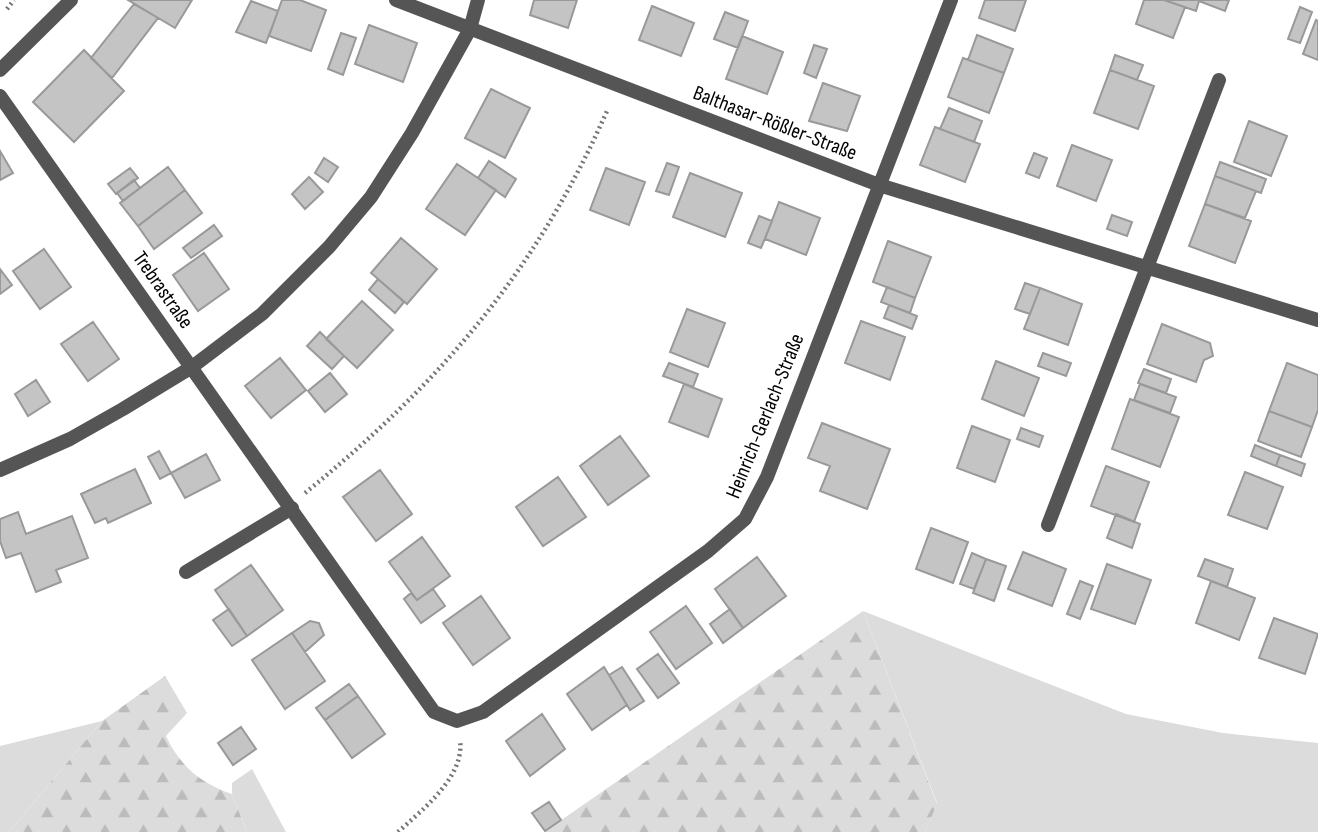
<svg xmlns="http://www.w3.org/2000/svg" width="1318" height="832" viewBox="0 0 1318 832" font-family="'Sofia Sans Condensed',sans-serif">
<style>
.grass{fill:#dcdcdc}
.forest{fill:url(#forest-firs)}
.building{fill:#c4c4c4;stroke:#999;stroke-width:2}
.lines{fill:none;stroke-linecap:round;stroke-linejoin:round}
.path{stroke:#777;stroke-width:4.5;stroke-dasharray:2 3.5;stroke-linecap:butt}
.service{stroke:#555;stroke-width:14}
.minor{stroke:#555;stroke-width:14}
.labels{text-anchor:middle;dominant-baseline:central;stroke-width:7;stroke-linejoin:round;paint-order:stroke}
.street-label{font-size:21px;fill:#000;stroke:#fff}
</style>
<defs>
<pattern id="forest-firs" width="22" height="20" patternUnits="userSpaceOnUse" patternTransform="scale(1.75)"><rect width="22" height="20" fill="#dcdcdc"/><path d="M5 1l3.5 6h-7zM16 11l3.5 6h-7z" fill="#bbb"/></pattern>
</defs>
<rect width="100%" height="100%" fill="#fff"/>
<!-- grass -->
<path class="grass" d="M863,611L1126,714L1223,733L1318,743V832H925L937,803Z
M102,721L9,832H0V746Z
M252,769L286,832H247L232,794V783Z"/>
<!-- forest -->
<path class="forest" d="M863,611L937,804L925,832H544Z
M165,676L187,713L166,736C180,766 200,783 232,794L247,832H9L102,721Z"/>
<!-- building -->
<path class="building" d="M128,0H192L175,28Z
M282,0H300L326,10L311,51L269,36Z
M534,0H577L568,28L530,15Z
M985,0H1026L1015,31L979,18Z
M1144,0H1164L1185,7L1173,38L1136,24Z
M1164,0H1229L1225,11L1199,1L1196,11Z
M251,1L278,11L266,43L236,32Z
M134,4L158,18L112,78L91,58Z
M652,6L694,23L681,56L639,40Z
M1300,7L1312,12L1300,43L1288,39Z
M725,12L748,21L738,48L714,39Z
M1316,20L1318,21V60L1303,54Z
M369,25L417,43L403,82L355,64Z
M341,33L356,38L343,75L328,69Z
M977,35L1013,49L1004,73L968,60Z
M742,36L783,52L767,94L726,79Z
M814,45L827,49L816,78L804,73Z
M84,50L124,91L74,142L33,102Z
M1115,55L1143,65L1137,80L1110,70Z
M963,58L1004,73L989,113L948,97Z
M1110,70L1154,86L1138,129L1094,113Z
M823,83L860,96L847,131L809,121Z
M491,89L530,108L505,158L465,138Z
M949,108L982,121L974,142L940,129Z
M1249,121L1287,136L1271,176L1234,162Z
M935,127L980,144L965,182L920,165Z
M1072,145L1112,160L1096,201L1057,186Z
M0,151L13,173L0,180Z
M1034,153L1047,158L1039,178L1026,173Z
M324,158L338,167L328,182L315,173Z
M489,161L516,179L505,197L478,178Z
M1220,162L1266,179L1261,193L1215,176Z
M667,163L679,167L669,195L656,191Z
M457,164L496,190L465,235L426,209Z
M168,167L185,190L138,226L120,203Z
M130,168L138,178L116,194L108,184Z
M606,168L645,182L629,225L590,210Z
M690,173L742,193L725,237L673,217Z
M1215,176L1256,191L1245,218L1205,204Z
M309,177L323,192L305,209L292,194Z
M134,180L140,188L123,201L117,193Z
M185,190L202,213L154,249L138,226Z
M779,202L820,218L806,255L765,239Z
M1205,204L1251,221L1235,263L1189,246Z
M1112,215L1132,222L1127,236L1107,229Z
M759,216L772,221L761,248L748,243Z
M214,225L222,236L191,258L183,248Z
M401,238L437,269L407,304L371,273Z
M888,241L931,257L915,298L873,282Z
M44,249L71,287L40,309L13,271Z
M204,253L229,289L198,311L173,275Z
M0,269L12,285L0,294Z
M378,279L404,302L395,313L369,290Z
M1025,283L1040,288L1030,314L1015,309Z
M887,287L915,298L910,313L881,302Z
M1040,288L1082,304L1068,345L1024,329Z
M362,301L393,330L357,368L326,339Z
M889,305L917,316L912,329L884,318Z
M687,309L725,323L708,367L670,352Z
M861,321L905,337L890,380L845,363Z
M93,322L119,359L88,381L61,344Z
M1162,324L1210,343L1213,356L1204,360L1196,382L1147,364Z
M320,332L344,356L332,369L307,346Z
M1043,353L1071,363L1066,376L1038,366Z
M280,358L306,390L271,418L245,386Z
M996,361L1039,378L1024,416L982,399Z
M669,363L698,374L693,387L663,376Z
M1287,363L1318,375V410L1312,427L1269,411Z
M1144,369L1171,379L1166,393L1138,383Z
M330,373L347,394L325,412L308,391Z
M36,380L50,402L28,416L15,394Z
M684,384L722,399L708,437L669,422Z
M1140,384L1176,397L1170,413L1134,400Z
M1130,399L1179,417L1160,467L1112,449Z
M1269,411L1312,427L1301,457L1258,441Z
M822,423L890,449L867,509L820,491L830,466L808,458Z
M972,426L1010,440L995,482L957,468Z
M1021,428L1043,436L1039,447L1017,439Z
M620,436L649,476L608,505L580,466Z
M1255,445L1280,455L1276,466L1251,456Z
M159,451L171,473L160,479L148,457Z
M206,454L220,480L185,498L171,473Z
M1280,455L1305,464L1301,476L1276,466Z
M1106,466L1149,482L1134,522L1091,506Z
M135,469L151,503L108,523L106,518L95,523L81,494Z
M380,470L412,514L376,541L343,497Z
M1245,472L1283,487L1267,529L1228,515Z
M558,477L586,517L543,546L516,507Z
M18,512L26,534L72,516L88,558L56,570L61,582L36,592L21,553L6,558L0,541V519Z
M1116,514L1140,524L1132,548L1107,538Z
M931,528L968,542L953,583L916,569Z
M422,537L450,576L417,600L389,562Z
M1023,552L1066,569L1052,606L1008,589Z
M972,553L986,559L974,589L960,584Z
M757,557L786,596L743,628L715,589Z
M986,559L1006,566L994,601L973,593Z
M1205,559L1233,569L1227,587L1198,576Z
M1107,564L1151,580L1135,624L1091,609Z
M251,565L283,610L247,636L215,590Z
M1080,581L1093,586L1080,619L1067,614Z
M1211,581L1255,598L1239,640L1196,623Z
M433,589L445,606L421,623L404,599L411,593L417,600Z
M481,596L510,638L473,665L443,623Z
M686,606L712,643L676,669L650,632Z
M229,609L247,636L232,646L213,620Z
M730,609L743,628L723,643L710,624Z
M1274,618L1318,634L1305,674L1259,658Z
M310,621L319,623L324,635L305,652L292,633Z
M292,633L325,681L285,709L252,660Z
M658,654L679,683L658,698L637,669Z
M604,667L627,705L592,730L567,694Z
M622,667L644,701L630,710L609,675Z
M349,684L358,696L325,720L316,708Z
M358,696L385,734L352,758L325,720Z
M542,714L565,749L530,776L506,741Z
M241,727L256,749L233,765L218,743Z
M549,802L561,820L545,831L532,813Z"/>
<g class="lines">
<!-- path -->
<path class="path" d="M7,9L14,0
M305,493C440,383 536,272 607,111
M398,832C422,810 465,777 460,740"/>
<!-- service -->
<path class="service" d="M186,572L292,508"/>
<!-- minor -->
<path class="minor" d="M396,0L879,185L1318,320
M0,70L71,0
M0,96L434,712L457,721L483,712L708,551L745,519L767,477L951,0
M0,470L70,439L123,409L192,367L262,314L329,247L371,197L412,133L470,29L478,0
M1048,525L1219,80"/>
</g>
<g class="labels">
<!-- street labels -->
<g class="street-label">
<text transform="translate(775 123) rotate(21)">Balthasar-Rößler-Straße</text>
<text transform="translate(163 290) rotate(55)">Trebrastraße</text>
<text transform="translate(765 416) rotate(-68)">Heinrich-Gerlach-Straße</text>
</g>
</g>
</svg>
